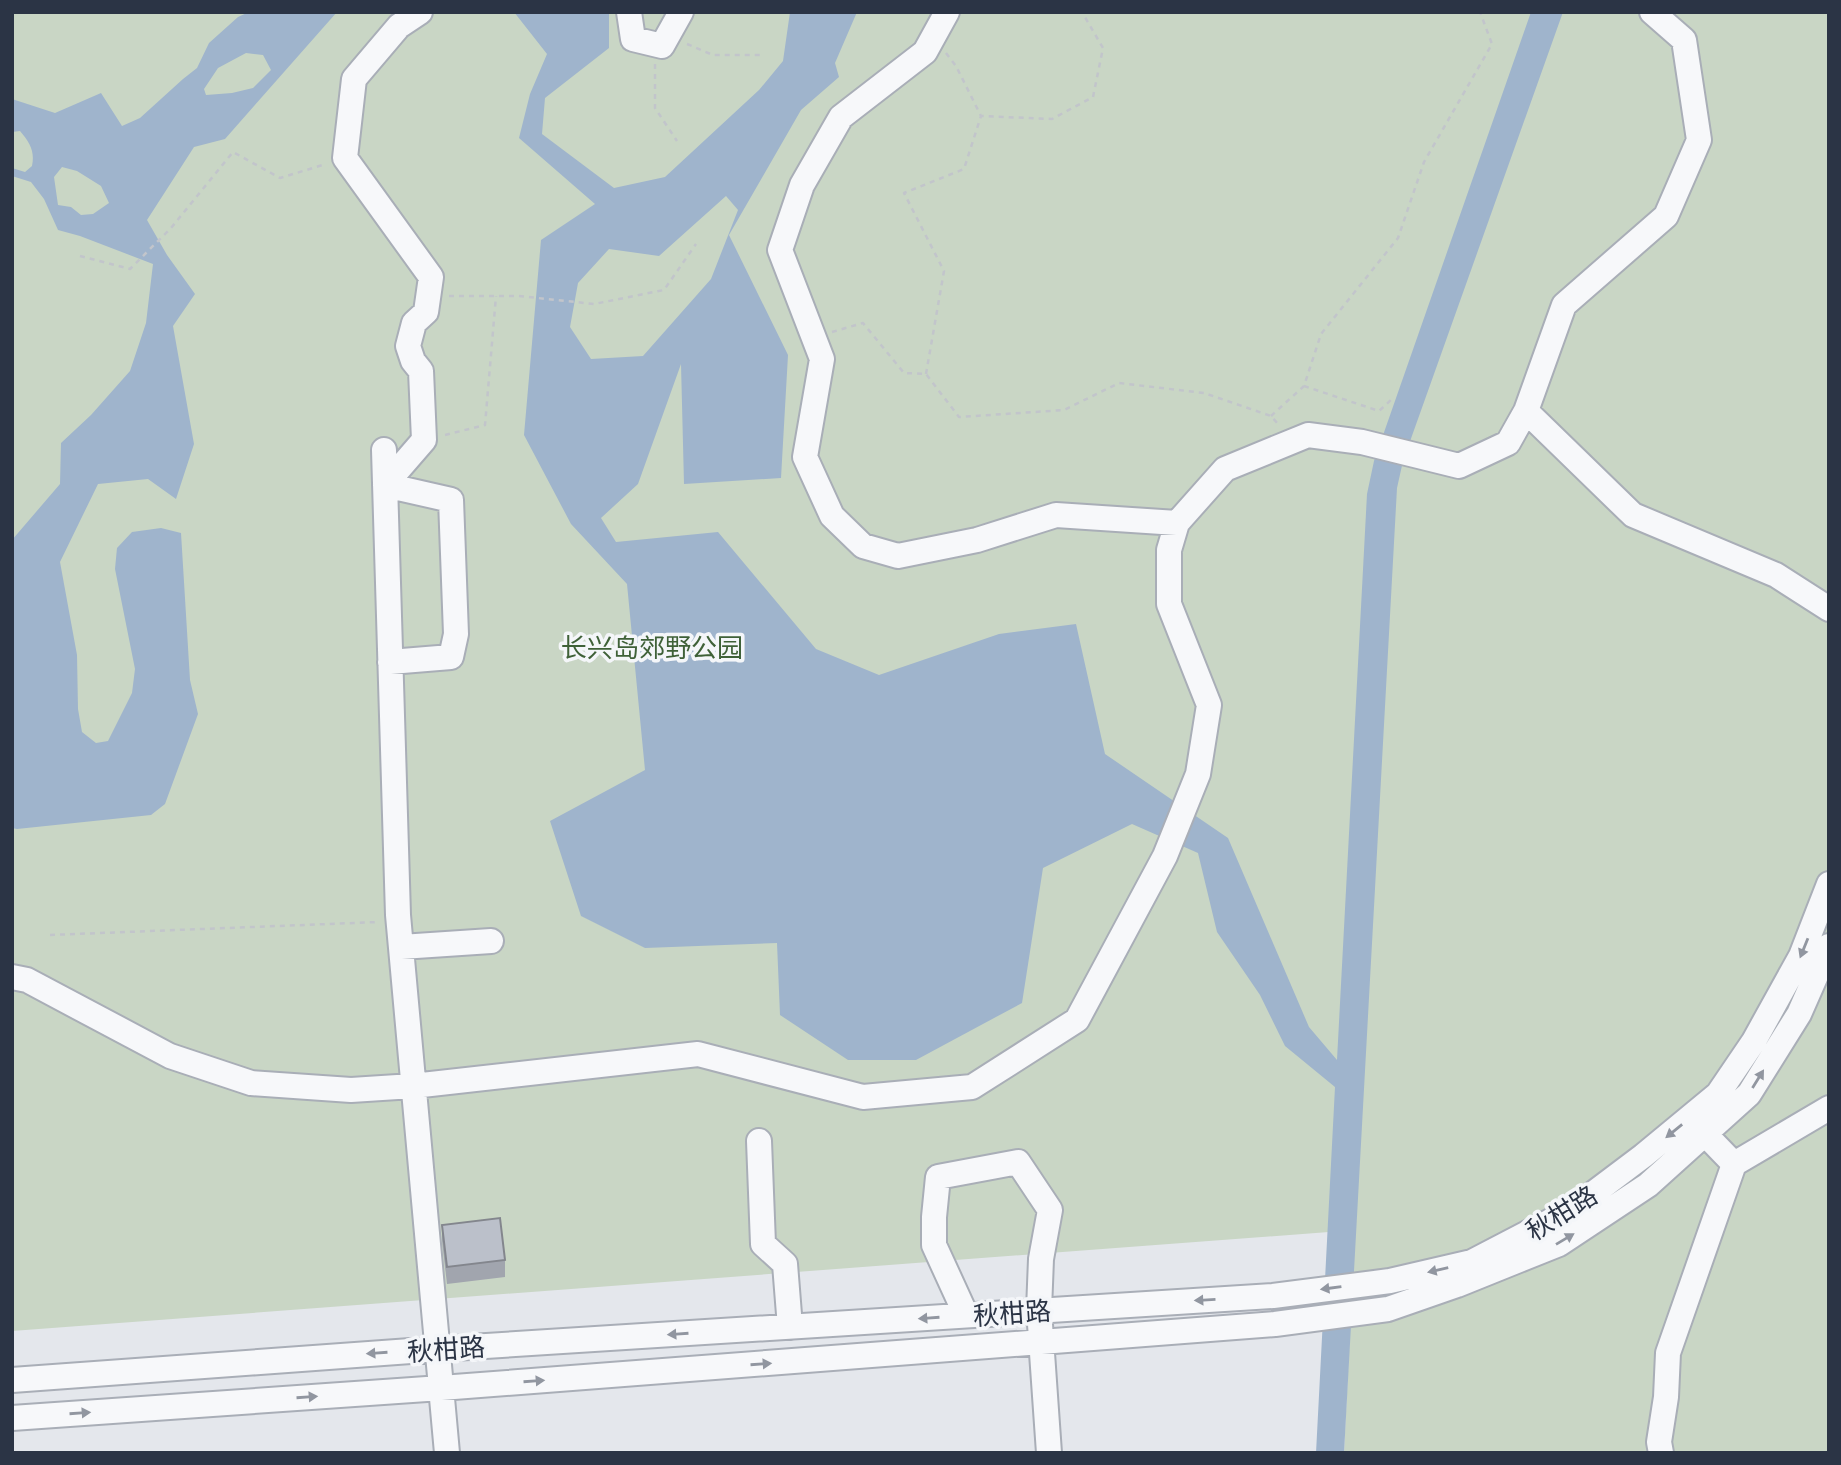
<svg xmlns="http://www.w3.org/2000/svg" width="1841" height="1465" viewBox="0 0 1841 1465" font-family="Commissioner,'Noto Sans SC',sans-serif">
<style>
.green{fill:#c9d6c5}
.water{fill:#9fb4cc;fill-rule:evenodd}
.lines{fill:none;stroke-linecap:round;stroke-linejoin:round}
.minor-casing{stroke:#a9aeb7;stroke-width:28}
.path{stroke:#c2c5cb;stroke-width:2.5;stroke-dasharray:5 5;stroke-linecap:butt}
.minor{stroke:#f7f8fa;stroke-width:24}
.wall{fill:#a1a5ae}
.building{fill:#bbc0ca;stroke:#83868d;stroke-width:2}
.oneway{fill:#9196a0}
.labels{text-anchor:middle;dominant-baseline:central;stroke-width:7;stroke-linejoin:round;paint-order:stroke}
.park-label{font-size:26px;fill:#3f6138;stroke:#f4f6f9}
.street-label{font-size:26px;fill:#2b3445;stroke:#f4f6f9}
</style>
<rect width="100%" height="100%" fill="#e4e7ec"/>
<!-- green -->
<path class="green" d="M12,12H1829V1453H1344L1355,1230L12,1331Z"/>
<!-- water -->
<path class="water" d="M249,12H337L225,139L194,147L147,220L167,255L195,294L173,326L194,444L176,499L148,479L98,484L60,562L77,655L78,709L82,732L96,743L108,741L132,693L135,669L115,569L117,548L132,532L161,528L181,533L190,680L198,714L165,804L151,815L17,829L12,828V540L60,484L61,443L91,415L130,371L146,323L153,264L80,236L58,230L44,199L31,182L12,176V168L25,172L32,166C35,151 30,143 20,131L12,132V99L55,113L101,93L122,126L140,118L183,79L197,68L209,43L238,17ZM246,53L263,55L271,70L253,88L232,93L206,95L204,89L218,68ZM62,167L77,171L101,186L109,203L93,214L81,215L71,207L58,205L54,177Z
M514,12H608L609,14V48L545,98L542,134L614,188L665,177L759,90L783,61L790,12H857L835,63L839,77L801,110L729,235L788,355L781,478L684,484L681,364L638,484L601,518L616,542L718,532L816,649L879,675L999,634L1076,624L1105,754L1228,838L1309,1027L1337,1060L1367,494L1374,461L1531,12H1563L1403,461L1397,488L1344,1453H1316L1335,1087L1285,1046L1260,995L1217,932L1198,853L1132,824L1043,868L1022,1003L916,1060H848L780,1015L777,943L645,948L581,916L550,821L645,770L627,584L571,524L524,435L541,240L595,204L519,138L530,94L547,54ZM726,196L738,210L711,279L643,356L591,359L570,327L578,283L609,249L659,256Z"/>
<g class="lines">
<!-- minor casing -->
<g class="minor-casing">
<path id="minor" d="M629,12L633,39L662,46L681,12
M947,12L925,52L841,117L802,185L780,250L822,359L805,457L832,516L863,546L898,556L977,540L1056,515L1177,523
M1526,411L1633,515L1776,575L1829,609
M384,450L398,915L447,1453
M390,662L451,657L456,634L451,500L385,485L424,440L421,371L413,361L408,346L414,323L426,312L431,277L345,158L354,79L399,26L420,12
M401,947L491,941
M12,977L27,980L170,1056L251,1083L351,1090L413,1086L698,1054L863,1097L972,1087L1077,1020L1165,856L1198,774L1209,705L1169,604V550L1177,523L1225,469L1308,435L1362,442L1459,466L1508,443L1526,411L1564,305L1666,216L1699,140L1684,40L1652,12
M759,1141L763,1244L785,1264L790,1327
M1734,1164L1829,1108
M966,1315L934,1245V1217L938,1177L1018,1162L1050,1210L1041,1259L1039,1310L1049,1453
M12,1380L438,1349L1273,1296L1390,1281L1472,1262L1570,1211L1643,1156L1718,1094L1754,1041L1801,956L1829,884
M12,1418L441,1388L1041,1342L1275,1324L1388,1309L1457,1285L1559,1244L1648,1185L1749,1094L1799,1014L1829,946
M1661,1453L1659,1442L1666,1397L1668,1353L1734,1164L1705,1134"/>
</g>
<!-- path -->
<path class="path" d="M687,44L713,55H760
M946,53L956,66L981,116L1052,119L1093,97L1103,48L1082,12
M655,64V108L677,141
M80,256L130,269L171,228L233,152L280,178L326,164
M449,296H519L594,304L664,290L696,244
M832,332L863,323L904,373L926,374L959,417L1064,410L1119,383L1204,393L1271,416L1278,424
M926,374L944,271L904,193L964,169L981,116
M1304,386L1379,411L1392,399
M1271,416L1304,386L1321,334L1398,238L1424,162L1492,44L1480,12
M445,435L485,425L496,296
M50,935L379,922"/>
<!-- minor -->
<use href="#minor" class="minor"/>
</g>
<!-- wall -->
<path class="wall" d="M442,1225L505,1260V1277L447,1284L442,1241Z"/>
<!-- building -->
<path class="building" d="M500,1218L505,1260L447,1267L442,1225Z"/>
<!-- one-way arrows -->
<defs><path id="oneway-solid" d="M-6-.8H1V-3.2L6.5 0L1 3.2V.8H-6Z" transform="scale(1.75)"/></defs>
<g class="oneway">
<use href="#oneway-solid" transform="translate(1804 948) rotate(112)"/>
<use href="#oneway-solid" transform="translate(1758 1079) rotate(-58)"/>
<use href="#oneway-solid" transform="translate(1674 1131) rotate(141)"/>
<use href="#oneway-solid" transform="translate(1565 1239) rotate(-31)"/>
<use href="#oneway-solid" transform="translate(1438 1270) rotate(167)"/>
<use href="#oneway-solid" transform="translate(1331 1288) rotate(172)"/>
<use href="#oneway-solid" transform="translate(1205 1300) rotate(177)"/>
<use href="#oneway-solid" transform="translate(929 1318) rotate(176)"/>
<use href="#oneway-solid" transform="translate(678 1334) rotate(176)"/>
<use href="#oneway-solid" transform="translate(377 1353) rotate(176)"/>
<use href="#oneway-solid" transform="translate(761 1364) rotate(-4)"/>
<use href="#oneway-solid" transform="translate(534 1381) rotate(-4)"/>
<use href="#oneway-solid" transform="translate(307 1397) rotate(-4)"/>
<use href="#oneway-solid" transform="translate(80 1413) rotate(-4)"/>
</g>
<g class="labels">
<!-- park labels -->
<g class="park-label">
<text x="652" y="646">长兴岛郊野公园</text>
</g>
<!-- street labels -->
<g class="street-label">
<text transform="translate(1561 1212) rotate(-32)">秋柑路</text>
<text transform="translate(1012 1312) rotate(-4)">秋柑路</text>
<text transform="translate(446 1348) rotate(-4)">秋柑路</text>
</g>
</g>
<!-- border -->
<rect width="1841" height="1465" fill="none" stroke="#2b3445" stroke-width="28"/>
</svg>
